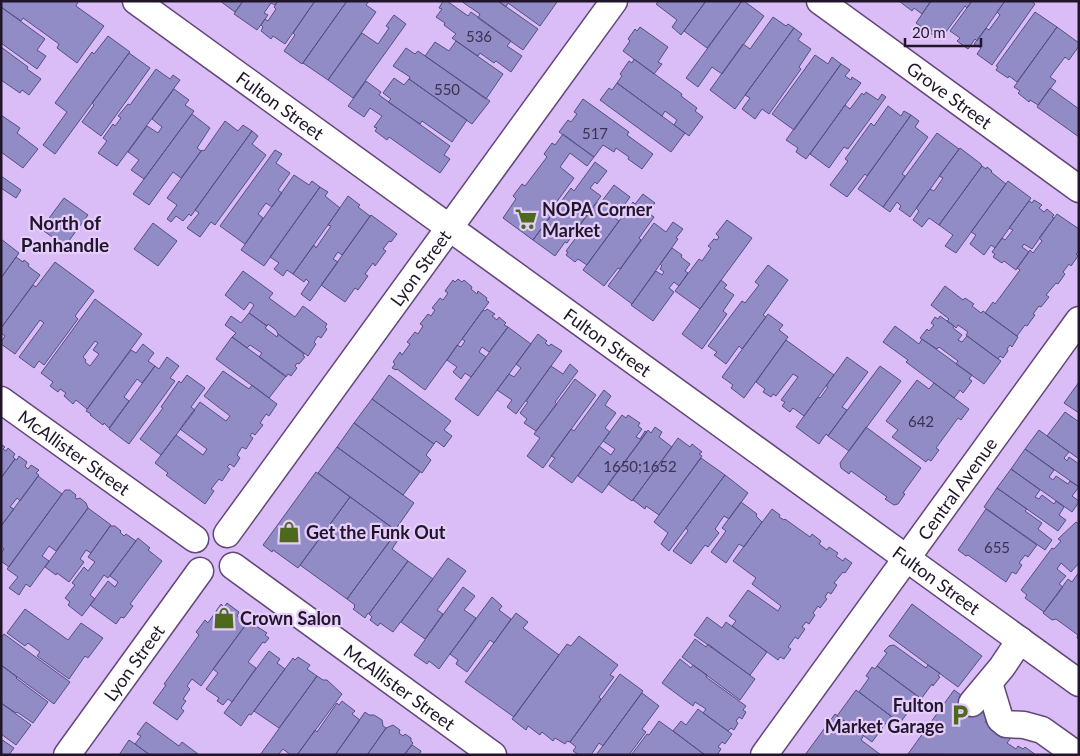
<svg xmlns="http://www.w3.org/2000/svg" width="1080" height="756" viewBox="0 0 1080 756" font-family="Lato,sans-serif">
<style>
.building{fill:#918bc6;stroke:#554f84;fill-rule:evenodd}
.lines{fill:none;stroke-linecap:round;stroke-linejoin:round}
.minor-casing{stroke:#624779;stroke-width:29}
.minor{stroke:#fff;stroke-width:26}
.labels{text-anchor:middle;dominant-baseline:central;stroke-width:4.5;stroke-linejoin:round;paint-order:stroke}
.number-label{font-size:15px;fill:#3c3251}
.street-label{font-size:18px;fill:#20152a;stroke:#e4ccfb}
.poi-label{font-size:18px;font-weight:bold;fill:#20152a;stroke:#e4ccfb;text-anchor:start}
.neighbourhood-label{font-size:19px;font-weight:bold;fill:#20152a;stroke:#e4ccfb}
</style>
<rect width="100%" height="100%" fill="#dabcf6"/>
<!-- building -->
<path class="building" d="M1,1H77L78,2L76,6L104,26L77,63L57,48L59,44L23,18L21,21L1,7Z
M220,1H243L235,12Z
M243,1H278L275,5L271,3L264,13L268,15L257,30L234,14Z
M278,1H315L285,44L273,36L271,39L261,31L263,27L261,25L265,19L268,21L276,9L274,7Z
M315,1H347L302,64L284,51L295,35L293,33Z
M347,1H369L366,5L376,12L328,80L303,63Z
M443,1H447L468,16L471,12L511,41L507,46L522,56L511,72L496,61L494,63L480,53L478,56L452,38L456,34L444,25L445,23L436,17L442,9L439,8Z
M461,1H498L538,29L523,50L478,18L480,14Z
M498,1H556L557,2L540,26L508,3L506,7Z
M659,1H706L681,35L672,27L677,20L656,4Z
M706,1H742L707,48L684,31Z
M742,1H744L764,16L722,74L712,67L698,87L686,78Z
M899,1H931L922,14L914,8L912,11Z
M931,1H972L967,8L965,6L940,40L930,33L932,30L928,27L926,30L916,23Z
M972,1H1005L977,41L975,39L968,49L957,41L960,38L950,31Z
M1005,1H1031L1035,4L992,65L977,54L981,48L974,44L986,28L989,30L1000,15L997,12Z
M1,7L45,39L37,50L46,56L37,69L1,43Z
M1035,12L1057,27L1017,82L1009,76L1008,78L996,70L998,67L996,66Z
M394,15L406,24L353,98L328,80L362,33L378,44L389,28L386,26Z
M773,17L786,26L788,24L794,28L735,109L710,90L743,44L750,49Z
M640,27L668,47L658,62L662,64L654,74L623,51L630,41L628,39L635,29L637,31Z
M1057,27L1079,43V46L1069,60L1065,57L1050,77L1056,81L1038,105L1030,100L1029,102L1018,93L1020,91L1014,87Z
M794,28L802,34L798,40L811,49L799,67L801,69L769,114L762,109L755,119L742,109L750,98L745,95Z
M108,36L130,52L129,53L55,154L43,145L67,112L55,103L92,52L94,54Z
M456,41L503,74L486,99L425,56L435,42L449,51Z
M1,47L28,67L27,69L41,79L29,95L22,90L20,93L1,80Z
M406,48L415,54L418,51L490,101L472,124L409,79L410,77L393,66Z
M129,53L150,68L101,136L82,122L94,105L92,103Z
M815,55L828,64L832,57L841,64L794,130L772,114Z
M634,59L682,94L681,96L697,108L695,111L703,117L689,136L674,125L677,120L665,111L662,116L617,83L622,76L620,74L629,61L632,63Z
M841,64L850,70L845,76L851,80L852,77L861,83L806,159L796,152L798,148L786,140Z
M156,69L170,79L173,75L180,80L117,166L98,153L107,141L103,138L113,124L115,126L121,118L118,116L128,104L130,105Z
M394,78L404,85L409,79L467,120L452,142L422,121L420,124L388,102L391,99L383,93Z
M366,81L381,92L379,95L450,146L444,155L450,159L440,173L389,137L387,140L375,131L377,128L374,127L382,116L370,108L364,117L348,106Z
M617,83L685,133L671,152L600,100L609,88L612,90Z
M1050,88L1079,109V137L1037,107Z
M174,89L189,100L185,105L194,111L144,179L131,170L139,160L128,152L147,126L158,133L162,127L152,119Z
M866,92L878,100L882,94L886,97L848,149L844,147L829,168L810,154L845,105L850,109L862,93L864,95Z
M583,99L629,132L627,135L653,154L642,169L628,159L629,157L616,148L614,152L603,145L594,157L559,132L568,120L571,122L577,114L574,112Z
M888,106L901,116L904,111L911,115L867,176L865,174L847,197L830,185L848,161L845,159L871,123L874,126Z
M192,114L210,128L197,148L201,151L181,178L173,172L149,205L133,194Z
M1,115L20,128L17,133L38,149L23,168L1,152Z
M911,115L919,121L915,127L928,137L902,174L905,176L883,207L858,189Z
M225,121L238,131L243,125L252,131L191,216L189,214L183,221L176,216L171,222L167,219L177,205L167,198L202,150L204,151Z
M252,131L258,136L252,144L266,155L215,225L211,222L200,237L187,228L199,213L195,210Z
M937,133L959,149L910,217L899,209L901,206L897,202L890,212L883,207Z
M563,134L594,157L587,166L570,153L560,167L574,178L553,207L556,209L533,240L503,218L516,199L513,196L522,184L525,186L547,157L544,154L552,143L555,145Z
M960,148L981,164V165L982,166L939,225L929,218L922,227L913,220L919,211L916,208L930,189L934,191L943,178L939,176Z
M275,150L282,154L276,163L290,173L278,190L282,193L272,207L266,203L258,214L263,218L245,244L220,226Z
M595,162L607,171L597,184L595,182L590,188L601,196L567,243L565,242L555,256L533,240L571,188L574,191Z
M982,166L986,169L987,167L992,171L991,172L1006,184L956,253L945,246L953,235L939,225Z
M294,175L309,185L312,181L320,187L264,266L241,250Z
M1,176L21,190L16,198L1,188Z
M1008,181L1031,198L995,248L991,245L984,255L970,244L976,235L971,232Z
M614,185L630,197L615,218L619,221L587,265L578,259L575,262L566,255L568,252L566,251L578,235L574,232L597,202L599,205Z
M320,187L328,192L325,196L340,208L293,274L287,270L283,276L274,269L279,263L270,257Z
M643,194L655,203L647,212L654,217L639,238L641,240L620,269L618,268L604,286L583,270L633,202L635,204Z
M348,196L360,205L358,207L370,216L342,255L338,252L333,259L338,262L310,301L301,294L309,282L306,279L304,282L293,274L314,245L316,248L331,226L328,225Z
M64,198L88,215L65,246L41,229Z
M1034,200L1042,205L1039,208L1044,212L1047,209L1054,215L1052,217L1054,218L1032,249L1024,244L1022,247L1029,252L1016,270L1004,261L1002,263L993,257L995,254L992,252L1002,238L1005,240L1013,230L1009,228L1029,201L1032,203Z
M1057,214L1079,229V251L1076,254L1078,256L1071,266L1069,264L1063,272L1065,274L1058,284L1056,283L1046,295L1049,297L1041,307L1039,306L1033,314L1035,315L1027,326L1025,325L1017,336L985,313L993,302L995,304L1020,270L1017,268L1030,250L1033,253L1042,241L1039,238Z
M371,215L397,234L391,242L389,241L383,249L386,251L375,266L373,263L365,274L368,276L358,290L355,288L345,302L321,285Z
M727,220L752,238L700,309L675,291L699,259L702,261L711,248L708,246L714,239L717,240L719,237L716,234Z
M673,222L683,229L676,238L678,239L632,304L608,286L654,223L666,232Z
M153,223L177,241L158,266L134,249Z
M1,239L19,253L1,278Z
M672,248L682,255L681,257L690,264L685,271L688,273L679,286L674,282L669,288L674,292L653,321L631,305L656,271L662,275L664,272L660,269L662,266L660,264Z
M16,257L23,262L24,260L29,264L28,266L40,275L1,328V278Z
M55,262L94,291L75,316L78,319L44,365L39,361L34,368L19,357L44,323L40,320L15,354L1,344V342L5,336L1,333V328L33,285L36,287Z
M768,265L788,280L763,315L766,317L742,349L739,346L726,364L714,355L717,352L708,346L742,301L745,303L759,285L755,282Z
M243,271L273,293L269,298L295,317L303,306L327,324L325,327L327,329L321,338L318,336L314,342L316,344L308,356L278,334L276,330L268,324L267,326L249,313L254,305L250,302L244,310L225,295Z
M458,279L462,282L464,280L472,287L471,289L477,294L478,291L487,298L486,300L489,302L425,390L397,369L396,370L392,368L395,364L393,362L400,352L402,355L410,344L407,342L415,332L418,334L423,326L420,324L428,314L431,316L435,310L432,308L440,298L443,300L448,293L445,291L453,280L455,282Z
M721,280L727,285L724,288L734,295L723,311L727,314L702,349L682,334Z
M945,286L963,300L965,298L974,304L972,306L981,313L983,311L1018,337L1012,347L1010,345L1007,349L1008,351L1003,358L1000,356L998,359L966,335L968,332L958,325L956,328L954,326L947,321L949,319L931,305Z
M95,299L142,334L87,409L76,400L73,404L64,396L66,393L60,389L58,392L50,386L53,382L41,373ZM95,341L98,343L93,350L99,354L90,366L85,362L86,360L83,357Z
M487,309L495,314L492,316L497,320L499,317L506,323L504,325L508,327L489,352L482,347L479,352L486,357L471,377L465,373L461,379L453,372L457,367L447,360L457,345L461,347L465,341L462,339L483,310L485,311Z
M249,313L267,326L265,328L277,337L278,334L304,354L303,356L305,357L299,364L297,363L295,366L297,368L291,376L288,374L286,377L259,357L262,353L250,345L247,348L232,337L236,333L225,325L231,316L241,323Z
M768,314L783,325L779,330L788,337L744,398L731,388L733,385L722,377Z
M940,316L954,326L953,328L962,335L958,340L962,342L967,336L1001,361L984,384L956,364L958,361L939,347L937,349L920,338L927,329L929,331L934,325L931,323L935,317L938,319Z
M895,326L919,344L922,339L972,375L969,379L972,381L963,393L960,390L954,398L906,362L908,360L883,342Z
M508,327L531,344L478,416L455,399Z
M538,334L547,341L545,343L549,346L551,344L562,351L516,414L507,407L512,400L497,390L509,374L514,377L521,368L516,364Z
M232,337L286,376L269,398L216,359Z
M786,340L834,375L804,416L793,408L790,412L782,406L785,402L781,400L798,377L793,374L776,396L773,394L771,397L763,392L765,389L756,382Z
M143,344L154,353L148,361L155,366L142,383L137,379L124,397L129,401L109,428L104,423L103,425L90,415L91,414L86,411L131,350L136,353Z
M167,357L179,366L170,378L175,381L129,444L109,429L155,366L159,369Z
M847,357L868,372L842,407L847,410L828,436L826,434L819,444L796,427L818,397L820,398L828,387L826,386Z
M570,364L578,371L555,402L557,404L536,431L524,423L527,419L520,413L528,402L526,401L551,366L563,374Z
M880,366L901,381L849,451L828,436Z
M223,371L249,389L252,385L277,404L269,416L266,414L260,423L263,425L255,435L252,433L250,436L253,438L246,449L242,447L237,455L240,458L234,467L230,464L227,467L230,469L222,481L219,479L211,489L214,491L205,504L166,475L168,473L155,463L176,435L203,455L207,449L180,429L200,402L226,421L230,416L204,396Z
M187,375L205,388L191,407L195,410L161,455L140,439L163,408L161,407L179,381L181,383Z
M389,375L451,421L444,430L452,436L444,447L436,441L434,444L372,399Z
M575,379L596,395L543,468L527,456L540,438L534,434Z
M917,380L929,389L934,383L969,409L961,420L958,418L936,448L939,450L931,461L928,459L926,462L892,437L898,430L886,421Z
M1079,382V413L1064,403Z
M604,390L611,396L605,405L616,413L605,428L610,432L572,483L549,466L555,458L551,456L571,429L574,431Z
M372,399L434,444L426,455L431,460L422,473L354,423Z
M1065,412L1079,422V459L1047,436Z
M622,415L626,418L628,415L640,423L638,426L642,429L636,437L640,439L645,431L647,432L602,493L578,476L599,446L611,455L615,449L603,441Z
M354,423L420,472L403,495L337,447Z
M655,427L662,432L659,437L672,447L632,501L608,484L648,430L651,433Z
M866,427L921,468L903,493L905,494L898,504L894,505L885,499L887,497L851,471L849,474L841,468L840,463Z
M1039,430L1069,452L1064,458L1067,461L1069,457L1079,464V487L1025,449Z
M678,438L690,447L692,444L702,452L699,454L702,456L659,515L646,506L645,509L633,500Z
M1,444L5,447L3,449L6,451L8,448L15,454L13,457L15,459L1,478Z
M337,447L414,503L395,530L318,473Z
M1025,449L1054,470L1049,477L1053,480L1056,476L1068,484L1070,481L1079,487L1072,496L1079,501V502L1072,512L1011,469Z
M19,456L27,462L25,466L28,469L31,465L39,470L36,473L39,475L20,501L17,498L10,507L14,509L1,526V478L15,459L17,460Z
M701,458L725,475L669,551L661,544L668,533L654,522Z
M1011,469L1040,490L1035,497L1039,499L1042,495L1054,504L1056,501L1064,507L1059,515L1066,520L1058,531L997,488Z
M316,472L350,497L298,568L273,550L272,552L263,545Z
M725,475L748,493L729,519L724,516L715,529L719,533L708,547L705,545L691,564L673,551L688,531L686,528Z
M38,476L62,494L9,567L1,561V553L4,549L1,547V526Z
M997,488L1027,509L1025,511L1042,523L1038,529L1052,540L1045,550L984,507Z
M65,490H70L76,495L75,498L77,499L80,498L86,503L88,508L56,551L49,546L42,556L49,561L30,587L26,584L19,595L9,588L18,577L7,569Z
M350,497L397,531L347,599L300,565Z
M741,502L757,514L756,516L762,522L744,547L739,544L726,563L711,552L726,531L722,528Z
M88,508L111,525L91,553L86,550L80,559L84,562L69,582L57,573L56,575L45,567Z
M772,509L780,515L779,517L784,520L785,519L810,537L812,534L821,541L819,544L827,550L829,547L838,553L836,556L843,561L845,558L852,563L845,573L843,572L834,583L837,585L831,594L828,592L825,597L827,599L820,608L818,606L813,613L815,615L809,624L806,622L802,627L805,629L798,639L795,637L788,647L791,649L784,659L780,657L778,660L732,626L736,621L729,616L748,590L778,611L781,606L752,584L756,578L733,561Z
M986,509L1037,545L1028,557L1025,555L1019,563L1022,565L1016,574L1012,572L1006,582L968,555L966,556L958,550Z
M1076,522L1079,524V563L1071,572L1061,563L1057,569L1066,576L1059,584L1063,587L1044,612L1025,598L1027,595L1021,590L1052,548L1054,549L1061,541L1058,539Z
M110,526H115L121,531L120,532L124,536L126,534L136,541L108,578L104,575L90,595L95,599L82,616L68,605L70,602L65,598L75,585L72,583L84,567L88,571L95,562L88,557Z
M393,537L398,540L392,549L408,561L369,614L368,613L365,618L353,609L355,607L354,606L355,605L347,599Z
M138,538L150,548L148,550L162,561L130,604L133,606L124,618L121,617L116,624L90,605L108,581L115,587L118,582L110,576Z
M448,558L466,571L437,610L443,614L425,639L401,622Z
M408,561L433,579L393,632L380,623L378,626L370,620L372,617L369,614Z
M1079,572V639L1077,638L1078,635L1056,619L1052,620L1043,613L1068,579L1072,582Z
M463,587L475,596L464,610L476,618L439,669L429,661L427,664L414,655Z
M492,597L502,606L499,610L511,619L494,643L490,640L467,672L456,664L458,660L450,654Z
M227,603L239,612L237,616L247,623L201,686L192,679L187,686L190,689L183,699L186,701L181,708L184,711L177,720L153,703L166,685L164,684L199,635L196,632L205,620L208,623L221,604L224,607Z
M912,604L982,656L958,687L889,636Z
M25,609L68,640L81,623L103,638L88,658L85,656L69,679L37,656L40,652L28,643L25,646L7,633Z
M516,613L528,622L523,628L559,655L514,717L465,682Z
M707,617L722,628L726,622L767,652L750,675L694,635Z
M247,623L254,628L256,626L267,633L265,635L269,638L265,643L263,642L248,662L256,668L232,702L228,699L223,705L217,701L219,698L206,689L218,673L213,669Z
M4,634L70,682L54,704L1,665V638Z
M579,636L618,665L610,675L614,677L599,697L601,699L570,742L567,741L565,744L555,738L553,741L542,732L540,735L528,726L526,730L512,719L567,644L571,646Z
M695,639L706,647L708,644L755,679L740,700L682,657Z
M894,645L926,668L928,665L940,673L938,676L940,677L933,686L932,684L921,699L877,666L887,653L884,651L889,646Z
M269,651L280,659L277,663L285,669L251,715L249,714L241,726L224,713Z
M298,657L310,665L307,669L317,676L279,728L254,711L293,658L295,660Z
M680,659L691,668L693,665L707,675L706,677L746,706L743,710L746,712L742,719L739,717L736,721L738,723L734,730L731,728L728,731L703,713L706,709L695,702L693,706L662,683Z
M1,665L17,677L16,678L48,702L33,723L17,712L16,713L1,703Z
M877,666L919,697L900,723L859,692L869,678L866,676L872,667L875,669Z
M620,674L643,691L603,746L599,743L591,755H579L573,751L576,747L570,742Z
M317,676L323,680H327L342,694L297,755H291L283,749L278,755H260Z
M856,690L891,716L872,742L837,716Z
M954,690L990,716L985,722L1010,739L1007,743L1016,749L1018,746L1023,749L1025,747L1036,755L908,754Z
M642,693L659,706L642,729L646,732L629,755H596Z
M342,701L355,711L352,714L360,720L335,755H297L315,730L317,732L337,703L339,705Z
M1,703L31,725L16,745L1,734Z
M698,709L732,734L725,744L722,742L718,747L721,749L717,755H705L673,731L681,721L686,725Z
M365,712L369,715H374L382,720L383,726L386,728L367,755H335Z
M835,714L864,735L861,740L881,755H805Z
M659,721L673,731L705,755H634L632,754L647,734L649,735Z
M146,722L179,746L182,742L198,754L150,755L135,744L141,736L137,734Z
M393,725L400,730L399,733L403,736L405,734L411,738V741L413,743L404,755H367L386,728Z
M1,739L14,748L9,755H1Z
M129,740L135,744L150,755H119Z
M412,745L421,751L419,755H404Z"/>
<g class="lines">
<!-- minor casing -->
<g class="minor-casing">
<g id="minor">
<path id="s1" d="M136,1L1079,683"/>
<path id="s2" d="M820,1L1079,189"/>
<path id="s3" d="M1,400L195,539"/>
<path id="s4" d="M227,534L614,1"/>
<path id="s5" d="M233,566L493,755"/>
<path d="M989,683L1000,719L1006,724L1024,725L1042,730L1077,755"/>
<path d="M972,703L1002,667L1020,640"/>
<path id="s6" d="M67,755L200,571"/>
<path id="s7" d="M764,755L1079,320"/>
</g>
</g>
<!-- minor -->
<use href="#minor" class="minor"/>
</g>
<!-- icons -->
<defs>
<g id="supermarket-bare" transform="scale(1.725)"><path d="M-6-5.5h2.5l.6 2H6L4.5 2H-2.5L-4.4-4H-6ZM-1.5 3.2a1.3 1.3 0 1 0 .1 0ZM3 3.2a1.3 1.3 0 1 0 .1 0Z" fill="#4c691c" stroke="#e4ccfb" stroke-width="2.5" paint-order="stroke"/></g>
<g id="shop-bare" transform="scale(1.725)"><path d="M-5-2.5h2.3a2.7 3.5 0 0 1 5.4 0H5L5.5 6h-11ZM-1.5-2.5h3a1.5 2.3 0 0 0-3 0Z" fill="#4c691c" stroke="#e4ccfb" stroke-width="2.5" paint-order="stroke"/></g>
<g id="parking-bare" transform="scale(1.725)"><path d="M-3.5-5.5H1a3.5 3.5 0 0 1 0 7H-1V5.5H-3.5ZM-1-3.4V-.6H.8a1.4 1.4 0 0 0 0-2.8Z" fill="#4c691c" stroke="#e4ccfb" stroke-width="2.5" paint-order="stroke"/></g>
</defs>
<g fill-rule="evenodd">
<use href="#supermarket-bare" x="526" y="219"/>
<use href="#shop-bare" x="289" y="532"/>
<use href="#shop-bare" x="224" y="618"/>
<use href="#parking-bare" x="960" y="715"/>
</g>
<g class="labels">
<!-- number labels -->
<g class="number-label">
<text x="479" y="36">536</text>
<text x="447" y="89">550</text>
<text x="595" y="133">517</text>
<text x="921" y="421">642</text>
<text x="640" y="466">1650;1652</text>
<text x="997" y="547">655</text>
</g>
<!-- street labels -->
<g class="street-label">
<text stroke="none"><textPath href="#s2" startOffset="160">Grove Street</textPath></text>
<text stroke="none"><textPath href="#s1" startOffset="178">Fulton Street</textPath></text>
<text stroke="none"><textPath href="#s4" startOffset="329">Lyon Street</textPath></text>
<text stroke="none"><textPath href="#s1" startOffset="582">Fulton Street</textPath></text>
<text stroke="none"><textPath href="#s3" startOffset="90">McAllister Street</textPath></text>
<text stroke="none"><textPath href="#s7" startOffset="329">Central Avenue</textPath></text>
<text stroke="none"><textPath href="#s1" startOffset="988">Fulton Street</textPath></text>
<text stroke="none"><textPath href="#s6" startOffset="114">Lyon Street</textPath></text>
<text stroke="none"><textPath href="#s5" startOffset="206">McAllister Street</textPath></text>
</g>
<!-- poi labels -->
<g class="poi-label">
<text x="542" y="209">NOPA Corner<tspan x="542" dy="21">Market</tspan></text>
<text x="306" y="532">Get the Funk Out</text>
<text x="240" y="618">Crown Salon</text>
<text x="944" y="705" text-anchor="end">Fulton<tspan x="944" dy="21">Market Garage</tspan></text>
</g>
<!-- neighbourhood labels -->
<g class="neighbourhood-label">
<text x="65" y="222">North of<tspan x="65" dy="22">Panhandle</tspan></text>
</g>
</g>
<!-- border -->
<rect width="1080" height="756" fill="none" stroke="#20152a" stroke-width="5"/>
<!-- scale -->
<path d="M905 38v8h76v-8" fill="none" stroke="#20152a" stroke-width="2.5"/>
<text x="912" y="38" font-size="15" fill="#20152a" stroke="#e4ccfb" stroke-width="4" paint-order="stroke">20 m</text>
</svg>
